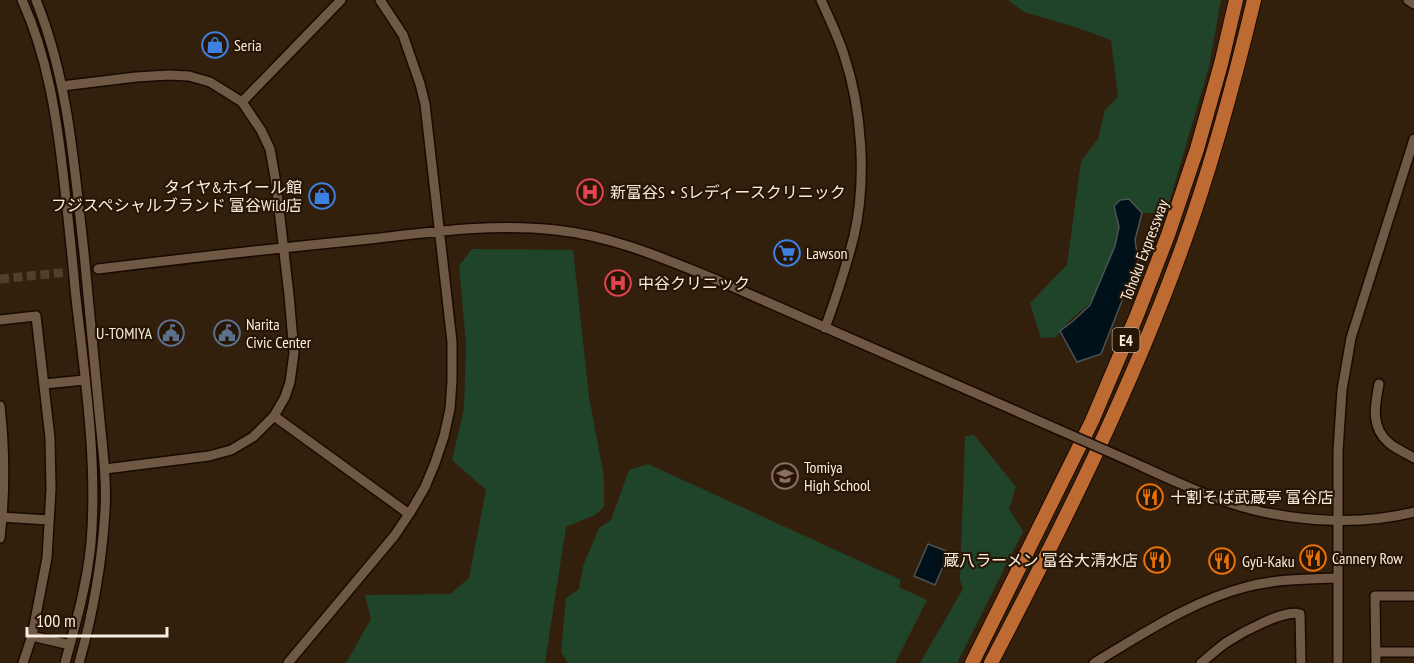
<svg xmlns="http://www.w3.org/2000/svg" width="1414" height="663" viewBox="0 0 1414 663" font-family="'PT Sans Narrow','Noto Sans JP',sans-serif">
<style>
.green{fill:#20442a}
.water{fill:#00111a;stroke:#4b5355;stroke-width:1.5}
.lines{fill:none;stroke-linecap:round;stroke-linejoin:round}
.minor-tunnel{stroke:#503f2c;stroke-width:9;stroke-dasharray:9 4.5;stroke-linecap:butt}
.minor-casing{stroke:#190900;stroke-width:12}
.highway-casing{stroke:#190900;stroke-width:16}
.minor{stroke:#6f5945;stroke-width:9}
.highway{stroke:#be6a33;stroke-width:14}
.minor-bridge-casing{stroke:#190900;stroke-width:12;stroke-linecap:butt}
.minor-bridge{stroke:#6f5945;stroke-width:9}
.labels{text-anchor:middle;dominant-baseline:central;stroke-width:4.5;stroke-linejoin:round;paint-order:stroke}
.shield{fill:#281604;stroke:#baac9e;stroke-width:1.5}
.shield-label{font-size:15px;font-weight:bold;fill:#f9ece0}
.poi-label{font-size:16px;fill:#f9ece0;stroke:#281604;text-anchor:start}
.street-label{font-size:16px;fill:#f9ece0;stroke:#281604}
</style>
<rect width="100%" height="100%" fill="#32200c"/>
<!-- green -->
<path class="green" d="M1008,0H1221L1209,67L1166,213H1142L1129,199L1119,227L1115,246L1091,302L1069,321L1056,337L1041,338L1030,303L1067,265L1081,161L1098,139L1105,110L1118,97L1111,40L1075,27L1024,12Z
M472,249L573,250L589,397L604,477V507L595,515L566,527L545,663H346L371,619L365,595L450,594L469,578L486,490L452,460L464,408L466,343L459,266Z
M974,435L1016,487L1009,509L1023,531L957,663H920L963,589L960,580L965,436Z
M648,464L901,580L899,587L927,600L895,663H568L561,652L566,598L579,589L583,566L599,528L611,520L629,470Z"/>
<!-- water -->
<path class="water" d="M1129,199L1142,213L1135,240L1138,260L1101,354L1077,362L1060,331L1073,321L1090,305L1115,246L1119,227L1114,206L1120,200Z
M928,544L949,552L935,585L914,576Z"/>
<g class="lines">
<!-- minor-tunnel -->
<path class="minor-tunnel" d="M0,279L98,269"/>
<!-- minor casing -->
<g class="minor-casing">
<path id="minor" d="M22,0C48,57 57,119 64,181C68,217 72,253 75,289C84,371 98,461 91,543C87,584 76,623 65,663
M36,0C69,82 74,166 84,253C89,306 94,359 99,411C102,444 107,478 105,511C102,562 93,614 79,663
M821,0C829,18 838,36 844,55C862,109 867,180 854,236C846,267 836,298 825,328
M1408,0L1414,4
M62,86L136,77L169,75L189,76L210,82L242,102L261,130L270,149L276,183L289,295L294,353L290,382L285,397L274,416L253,437L231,450L209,456L105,469
M242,102L341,0
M98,269C189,258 279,248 370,239C432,232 494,223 556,230C613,236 665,259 717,280L1057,429
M0,320L36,316L50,438L51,489L47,558L32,636L70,645
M44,384L85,380
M1379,384C1375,405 1370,427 1389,443C1396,449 1406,453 1414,458
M0,406C5,450 5,494 0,538
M274,416L409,514
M1130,461C1170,479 1211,499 1254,510C1305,522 1363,525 1414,512
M0,517L49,520
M1376,652H1414
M23,663L32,636
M288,663L395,535L411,511L425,487L435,463L444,436L450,409L452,381V342L425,104L420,84L403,35L380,0
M1094,663C1143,634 1191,601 1246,587C1276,579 1307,579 1338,578
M1201,663C1210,656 1218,648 1227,642C1241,633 1284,609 1300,614L1301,663
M1338,663V451L1342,390L1351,338L1414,139
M1376,663L1375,596H1414"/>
</g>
<!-- highway casing -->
<g class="highway-casing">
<path id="highway" d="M972,663L1092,421L1137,315L1168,235L1197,149L1221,64L1236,0
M991,663C1062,527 1131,390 1183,245C1212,165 1234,83 1254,0"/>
</g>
<!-- minor -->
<use href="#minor" class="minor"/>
<!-- highway -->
<use href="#highway" class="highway"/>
<!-- minor-bridge casing -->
<g class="minor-bridge-casing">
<path id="minor-bridge" d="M1057,429L1130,461"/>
</g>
<!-- minor-bridge -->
<use href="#minor-bridge" class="minor-bridge"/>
</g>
<!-- icons -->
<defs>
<g id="shop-ring" transform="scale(1.35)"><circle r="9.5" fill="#281604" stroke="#3f7fe0" stroke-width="1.5"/><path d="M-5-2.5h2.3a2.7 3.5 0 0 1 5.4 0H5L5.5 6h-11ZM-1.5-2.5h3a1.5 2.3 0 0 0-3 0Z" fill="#3f7fe0"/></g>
<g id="hospital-ring" transform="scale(1.35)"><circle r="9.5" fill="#281604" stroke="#e0444e" stroke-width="1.5"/><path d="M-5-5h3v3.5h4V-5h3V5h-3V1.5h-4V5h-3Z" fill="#e0444e"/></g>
<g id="supermarket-ring" transform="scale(1.35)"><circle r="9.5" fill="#281604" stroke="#3f7fe0" stroke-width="1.5"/><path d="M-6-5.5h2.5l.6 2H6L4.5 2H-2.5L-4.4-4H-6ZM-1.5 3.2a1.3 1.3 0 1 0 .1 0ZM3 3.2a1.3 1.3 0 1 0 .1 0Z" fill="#3f7fe0"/></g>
<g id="civic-ring" transform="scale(1.35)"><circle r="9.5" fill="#281604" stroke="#5c6f8a" stroke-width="1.5"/><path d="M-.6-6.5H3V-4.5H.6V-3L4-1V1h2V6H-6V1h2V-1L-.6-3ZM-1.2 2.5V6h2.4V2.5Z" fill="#5c6f8a"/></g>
<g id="school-ring" transform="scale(1.35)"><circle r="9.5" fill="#281604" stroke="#8d6e63" stroke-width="1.5"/><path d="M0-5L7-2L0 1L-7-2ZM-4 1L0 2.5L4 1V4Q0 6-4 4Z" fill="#8d6e63"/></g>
<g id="restaurant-ring" transform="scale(1.35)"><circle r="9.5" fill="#281604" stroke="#e8710a" stroke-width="1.5"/><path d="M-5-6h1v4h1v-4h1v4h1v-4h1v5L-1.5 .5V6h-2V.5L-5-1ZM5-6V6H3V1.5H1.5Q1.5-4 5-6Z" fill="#e8710a"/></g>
</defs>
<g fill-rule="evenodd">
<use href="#shop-ring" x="215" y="45"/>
<use href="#hospital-ring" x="590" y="192"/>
<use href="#shop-ring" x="322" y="196"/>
<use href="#supermarket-ring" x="787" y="253"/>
<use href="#hospital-ring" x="618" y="283"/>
<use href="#civic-ring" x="171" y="333"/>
<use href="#civic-ring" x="227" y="333"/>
<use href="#school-ring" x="785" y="476"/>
<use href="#restaurant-ring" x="1150" y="497"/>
<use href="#restaurant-ring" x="1313" y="558"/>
<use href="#restaurant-ring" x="1157" y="560"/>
<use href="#restaurant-ring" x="1222" y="561"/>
</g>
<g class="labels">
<!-- shield labels -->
<rect class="shield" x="1112.5" y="328" width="27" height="24" rx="4.5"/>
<g class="shield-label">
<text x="1126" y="340">E4</text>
</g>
<!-- poi labels -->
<g class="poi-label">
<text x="234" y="45">Seria</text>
<text x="302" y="187" text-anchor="end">タイヤ&amp;ホイール館<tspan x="302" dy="18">フジスペシャルブランド 富谷Wild店</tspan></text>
<text x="610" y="192">新富谷S・Sレディースクリニック</text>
<text x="806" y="253">Lawson</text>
<text x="638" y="283">中谷クリニック</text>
<text x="246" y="324">Narita<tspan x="246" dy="18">Civic Center</tspan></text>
<text x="152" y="333" text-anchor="end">U-TOMIYA</text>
<text x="804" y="467">Tomiya<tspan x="804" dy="18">High School</tspan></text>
<text x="1170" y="497">十割そば武蔵亭 富谷店</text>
<text x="1332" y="558">Cannery Row</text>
<text x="1138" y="560" text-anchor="end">蔵八ラーメン 富谷大清水店</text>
<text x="1242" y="561">Gyū-Kaku</text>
</g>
<!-- street labels -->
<g class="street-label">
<text transform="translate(1144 250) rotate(-69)">Tohoku Expressway</text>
</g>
</g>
<!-- scale -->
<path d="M27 627v9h140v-9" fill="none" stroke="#f9ece0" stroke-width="3"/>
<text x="36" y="627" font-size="18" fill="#f9ece0" stroke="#281604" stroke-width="4.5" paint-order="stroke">100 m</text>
</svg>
